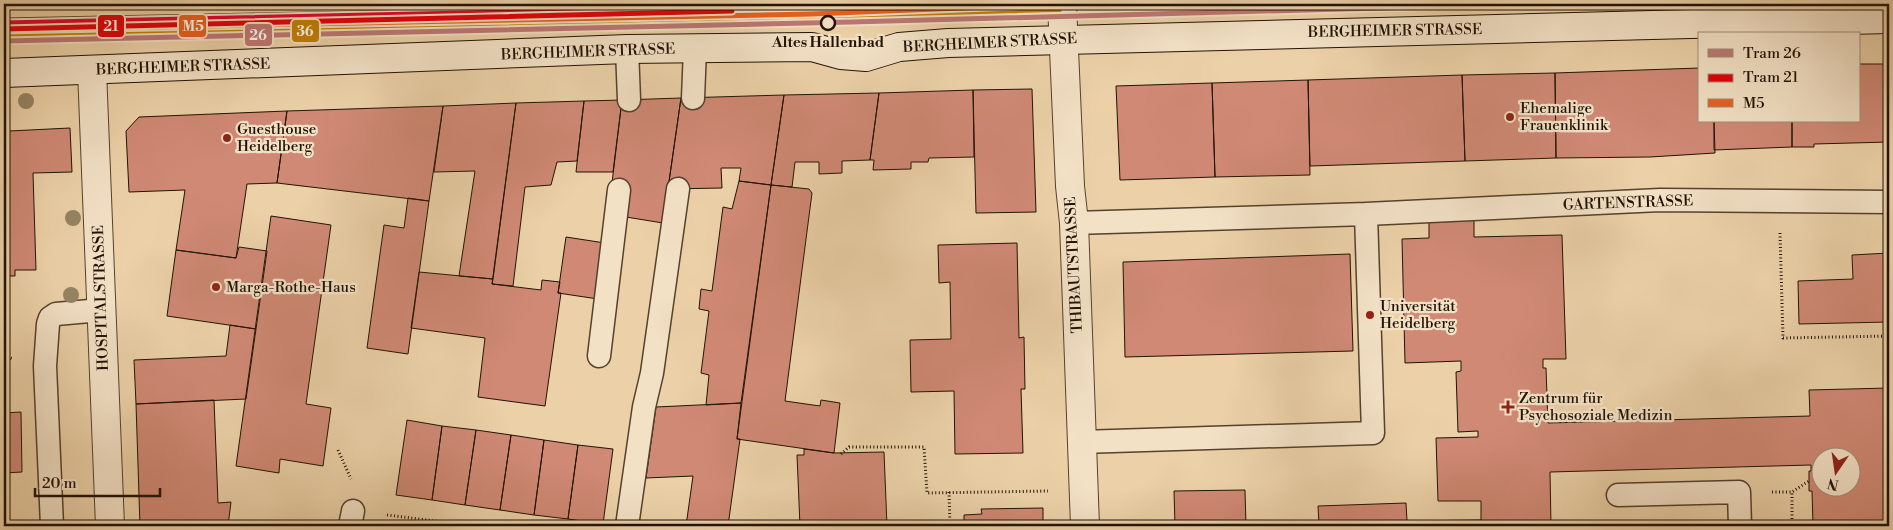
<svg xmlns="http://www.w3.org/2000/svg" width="1893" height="530" viewBox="0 0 1893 530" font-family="'Libre Bodoni',serif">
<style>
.building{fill:#d08975;stroke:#211304;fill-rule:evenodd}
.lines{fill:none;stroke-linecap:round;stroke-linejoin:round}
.lane-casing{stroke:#54422d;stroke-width:25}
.street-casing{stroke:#54422d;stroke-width:30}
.secondary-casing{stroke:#211304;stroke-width:30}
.path{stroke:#211304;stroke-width:3;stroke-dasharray:1 2.5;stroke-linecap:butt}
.lane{stroke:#f3e1c6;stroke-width:22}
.street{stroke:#f3e1c6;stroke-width:28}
.secondary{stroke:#f3e1c6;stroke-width:28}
.bus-1-casing{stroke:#f3e1c6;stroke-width:9}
.bus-2-casing{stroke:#f3e1c6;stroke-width:9}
.bus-3-casing{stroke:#f3e1c6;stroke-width:9}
.bus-1{stroke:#e86120;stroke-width:5}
.bus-2{stroke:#c28101;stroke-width:5}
.bus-3{stroke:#e4002b;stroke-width:5}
.tram-1-casing{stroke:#f3e1c6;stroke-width:9}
.tram-2-casing{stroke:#f3e1c6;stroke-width:9}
.tram-1{stroke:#be7874;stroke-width:5}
.tram-2{stroke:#e2000a;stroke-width:5}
.tree{fill:#968463}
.stop-dot{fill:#f3e1c6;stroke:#211304;stroke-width:2.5}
.poi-dot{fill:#8f2418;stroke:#f3e1c6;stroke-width:2}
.labels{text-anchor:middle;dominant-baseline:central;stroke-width:4.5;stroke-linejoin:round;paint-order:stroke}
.street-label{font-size:15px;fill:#211304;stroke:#f3e1c6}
.stop-label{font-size:15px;font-weight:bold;fill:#211304;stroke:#f3e1c6}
.poi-label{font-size:15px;fill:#211304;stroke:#f3e1c6;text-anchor:start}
.line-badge{stroke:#f3e1c6;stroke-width:2}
.badge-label{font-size:14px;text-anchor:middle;font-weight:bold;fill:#fff}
</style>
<rect width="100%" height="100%" fill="#ecd1a8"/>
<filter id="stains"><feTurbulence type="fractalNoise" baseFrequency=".004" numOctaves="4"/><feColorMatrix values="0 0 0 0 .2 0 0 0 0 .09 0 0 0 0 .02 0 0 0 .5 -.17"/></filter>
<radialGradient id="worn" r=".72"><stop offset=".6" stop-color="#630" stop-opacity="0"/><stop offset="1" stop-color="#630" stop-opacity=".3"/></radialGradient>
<!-- building -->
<path class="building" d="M1859,64H1889V142L1814,144V147H1792V121H1859Z
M1699,68V121H1714L1715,153L1650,157L1556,158L1555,73Z
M1555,73L1556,158L1465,161L1462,75Z
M1462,75L1465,161L1310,166L1308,80Z
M1308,80L1310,175L1215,177L1212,83Z
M1212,83L1215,177L1120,180L1116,86Z
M1032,89L1036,212L976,213L973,90Z
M973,90L974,157L929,158L928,162H911V169L873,170L874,160H870L879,93Z
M879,93L870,160L842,161V173L819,174V162H795L792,187L771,185L784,95Z
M784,95L771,185L739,181L741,168H721L722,188L668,189L681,98Z
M681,98L663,223L626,217L611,191L622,100Z
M622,100L613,172H576L584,101Z
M584,101L577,161L557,162L551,185L525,187L513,286L492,284L516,103Z
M516,103L493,279L459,276L475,171L434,172L443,106Z
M443,106L429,201L277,183L287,111Z
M287,111L277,183L247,184L236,258L176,250L185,190L129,192L126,131L139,117Z
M1714,121H1792V147L1714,150Z
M4,126H9V131L70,128L72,172L33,173L36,270H15V276H4Z
M739,181L771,185L741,403L706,405L709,375L701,373L709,311L699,309L701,289L712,291L723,207L732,209Z
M771,185L809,189L812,193L785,401L820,406L821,400L840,403L834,453L737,439Z
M408,198L429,201L408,354L367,348L384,225L404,228Z
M271,216L331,225L306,404L331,408L323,466L280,459L279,473L236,466Z
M1474,218V237L1562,235L1566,359H1543V368H1546L1548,423L1810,416L1809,390L1889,388V526H1813L1812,491H1809V471H1811V465L1550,472L1551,526H1175L1174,491L1245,490L1246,526L1319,524L1318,506L1406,503L1407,521L1481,520V501H1438L1436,438L1478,437V431L1458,432L1456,372L1461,371V361L1405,363L1402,239L1429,238V219ZM1820,458H1850V488H1820Z
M566,237L605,243L598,299L558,293Z
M1017,243L1019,338L1024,337L1025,389H1021L1023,453L955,454L954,391L911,392L910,340L951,339L950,282L939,283L938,245Z
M239,247L267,251L256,329L167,316L176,250L236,258Z
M1889,253V322L1799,324L1798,281L1853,279L1852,255Z
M1350,254L1353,351L1125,357L1123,262Z
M419,272L493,279L492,284L541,290L542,280L560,282L558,293H561L545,406L478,397L485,338L411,328Z
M230,325L256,329L246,399L136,404L134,360L226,356Z
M214,400L218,503L231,502L228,526H140L136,404Z
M741,403L737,439H740L728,526H686L693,476L646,478L656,407Z
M21,412L22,472L4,473V413Z
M407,420L442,426L432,500L396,495Z
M442,426L476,430L465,505L432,500Z
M476,430L511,435L500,510L465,505Z
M511,435L544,440L534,515L500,510Z
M544,440L578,445L568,519L534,515Z
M578,445L613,449L603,524L568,519Z
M804,449L834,453L884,452L887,526H800L797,455H804Z
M1043,508V526H964V515L982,514L981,509Z"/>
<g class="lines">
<!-- lane casing -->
<g class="lane-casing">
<path id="lane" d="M4,30L812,14L1059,4
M627,49L629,100
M693,98L695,49
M1366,214L1660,200L1889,202
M1074,223L1366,214L1373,433L1081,442
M599,356L619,190
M1618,495L1739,492L1740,526
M52,526L45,366L48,324L50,318L56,314L101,310
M350,526L353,511
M627,526L644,407L652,373L678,189"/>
</g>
<!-- street casing -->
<g class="street-casing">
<path id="street" d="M1062,4L1070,186L1074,223L1085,526
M92,70L110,526"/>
</g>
<!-- secondary casing -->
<g class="secondary-casing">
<path id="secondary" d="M4,73L627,49L812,47L841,55L866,57L899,47L948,43L1889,19"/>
</g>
<!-- path -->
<path class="path" d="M1780,233L1783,338L1889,336
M4,356L13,359
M338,450L351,479
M841,454L849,447H924L927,493L1048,491
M949,492L950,526
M1772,492H1792
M387,515L475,526
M1792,526V492L1809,481"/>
<!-- lane -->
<use href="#lane" class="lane"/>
<!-- street -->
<use href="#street" class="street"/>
<!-- secondary -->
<use href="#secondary" class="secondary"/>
<!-- bus-1 casing -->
<g class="bus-1-casing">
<path id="bus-1" d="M4,30L812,14L1059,4"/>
</g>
<!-- bus-2 casing -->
<g class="bus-2-casing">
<path id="bus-2" d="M4,37L812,21L1059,11"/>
</g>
<!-- bus-3 casing -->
<g class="bus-3-casing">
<path id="bus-3" d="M4,23L880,4"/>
</g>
<!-- bus-1 -->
<use href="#bus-1" class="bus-1"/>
<!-- bus-2 -->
<use href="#bus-2" class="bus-2"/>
<!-- bus-3 -->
<use href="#bus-3" class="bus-3"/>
<!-- tram-1 casing -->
<g class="tram-1-casing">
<path id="tram-1" d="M4,41L851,22L1530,4"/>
</g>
<!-- tram-2 casing -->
<g class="tram-2-casing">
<path id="tram-2" d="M4,29L732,11"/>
</g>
<!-- tram-1 -->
<use href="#tram-1" class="tram-1"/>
<!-- tram-2 -->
<use href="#tram-2" class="tram-2"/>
</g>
<!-- trees -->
<g class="tree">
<circle cx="26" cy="101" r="8"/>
<circle cx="73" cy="218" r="8"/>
<circle cx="71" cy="295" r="8"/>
</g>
<!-- markers -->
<circle class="stop-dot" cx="828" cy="23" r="7"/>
<g class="poi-dot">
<circle cx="1510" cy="117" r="5"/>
<circle cx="227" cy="138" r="5"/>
<circle cx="216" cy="287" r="5"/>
<circle cx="1370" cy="315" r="5"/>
<path d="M1505.5 399.5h5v5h5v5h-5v5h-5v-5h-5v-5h5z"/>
</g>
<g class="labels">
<!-- street labels -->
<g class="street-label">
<text transform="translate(1395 31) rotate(-1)">BERGHEIMER STRASSE</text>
<text transform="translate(990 43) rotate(-3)">BERGHEIMER STRASSE</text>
<text transform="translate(588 52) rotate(-2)">BERGHEIMER STRASSE</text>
<text transform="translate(183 67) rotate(-2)">BERGHEIMER STRASSE</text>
<text transform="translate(1628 203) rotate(-2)">GARTENSTRASSE</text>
<text transform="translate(1074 265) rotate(-93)">THIBAUTSTRASSE</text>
<text transform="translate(101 298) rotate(-92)">HOSPITALSTRASSE</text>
</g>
<!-- stop labels -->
<g class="stop-label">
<text x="828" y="42">Altes Hallenbad</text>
</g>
<!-- poi labels -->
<g class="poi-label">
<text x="1520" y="108">Ehemalige<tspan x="1520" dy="17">Frauenklinik</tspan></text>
<text x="237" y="129">Guesthouse<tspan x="237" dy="17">Heidelberg</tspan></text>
<text x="226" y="287">Marga-Rothe-Haus</text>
<text x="1380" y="306">Universität<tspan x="1380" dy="17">Heidelberg</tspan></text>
<text x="1519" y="398">Zentrum für<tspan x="1519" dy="17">Psychosoziale Medizin</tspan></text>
</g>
</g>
<g class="line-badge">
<rect x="178" y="14" width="29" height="24" rx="5" fill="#e86120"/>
<rect x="97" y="14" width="28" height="24" rx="5" fill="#e2000a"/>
<rect x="291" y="19" width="29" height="24" rx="5" fill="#c28101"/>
<rect x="244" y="23" width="29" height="24" rx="5" fill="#be7874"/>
</g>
<g class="badge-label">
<text x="193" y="31">M5</text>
<text x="111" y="31">21</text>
<text x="305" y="36">36</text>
<text x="258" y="40">26</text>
</g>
<!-- margin -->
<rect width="1893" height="530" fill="none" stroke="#ecd1a8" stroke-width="20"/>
<rect x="5" y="5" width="1883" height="520" fill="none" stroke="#211304" stroke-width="2.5"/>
<rect x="10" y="10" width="1873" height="510" fill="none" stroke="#211304"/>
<!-- legend -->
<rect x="1698" y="32" width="162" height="90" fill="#f3e1c6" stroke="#9f8f78"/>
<rect x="1708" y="49" width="25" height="8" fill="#be7874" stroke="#9f8f78"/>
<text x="1743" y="58" font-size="15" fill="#211304">Tram 26</text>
<rect x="1708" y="74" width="25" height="8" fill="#e2000a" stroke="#9f8f78"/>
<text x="1743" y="82" font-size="15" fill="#211304">Tram 21</text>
<rect x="1708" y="99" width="25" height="8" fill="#e86120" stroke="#9f8f78"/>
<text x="1743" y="108" font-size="15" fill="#211304">M5</text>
<!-- north arrow -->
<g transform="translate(1836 472) rotate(193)"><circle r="24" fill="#f3e1c6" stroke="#9f8f78"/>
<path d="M0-4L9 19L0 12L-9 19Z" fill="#8f2418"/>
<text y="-8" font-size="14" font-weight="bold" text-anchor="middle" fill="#211304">N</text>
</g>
<!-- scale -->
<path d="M35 488v8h125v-8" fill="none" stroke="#211304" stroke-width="2.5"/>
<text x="42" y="488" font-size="15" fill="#211304" stroke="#f3e1c6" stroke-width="4" paint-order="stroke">20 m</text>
<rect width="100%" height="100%" filter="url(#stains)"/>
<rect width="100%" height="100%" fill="url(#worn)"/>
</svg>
